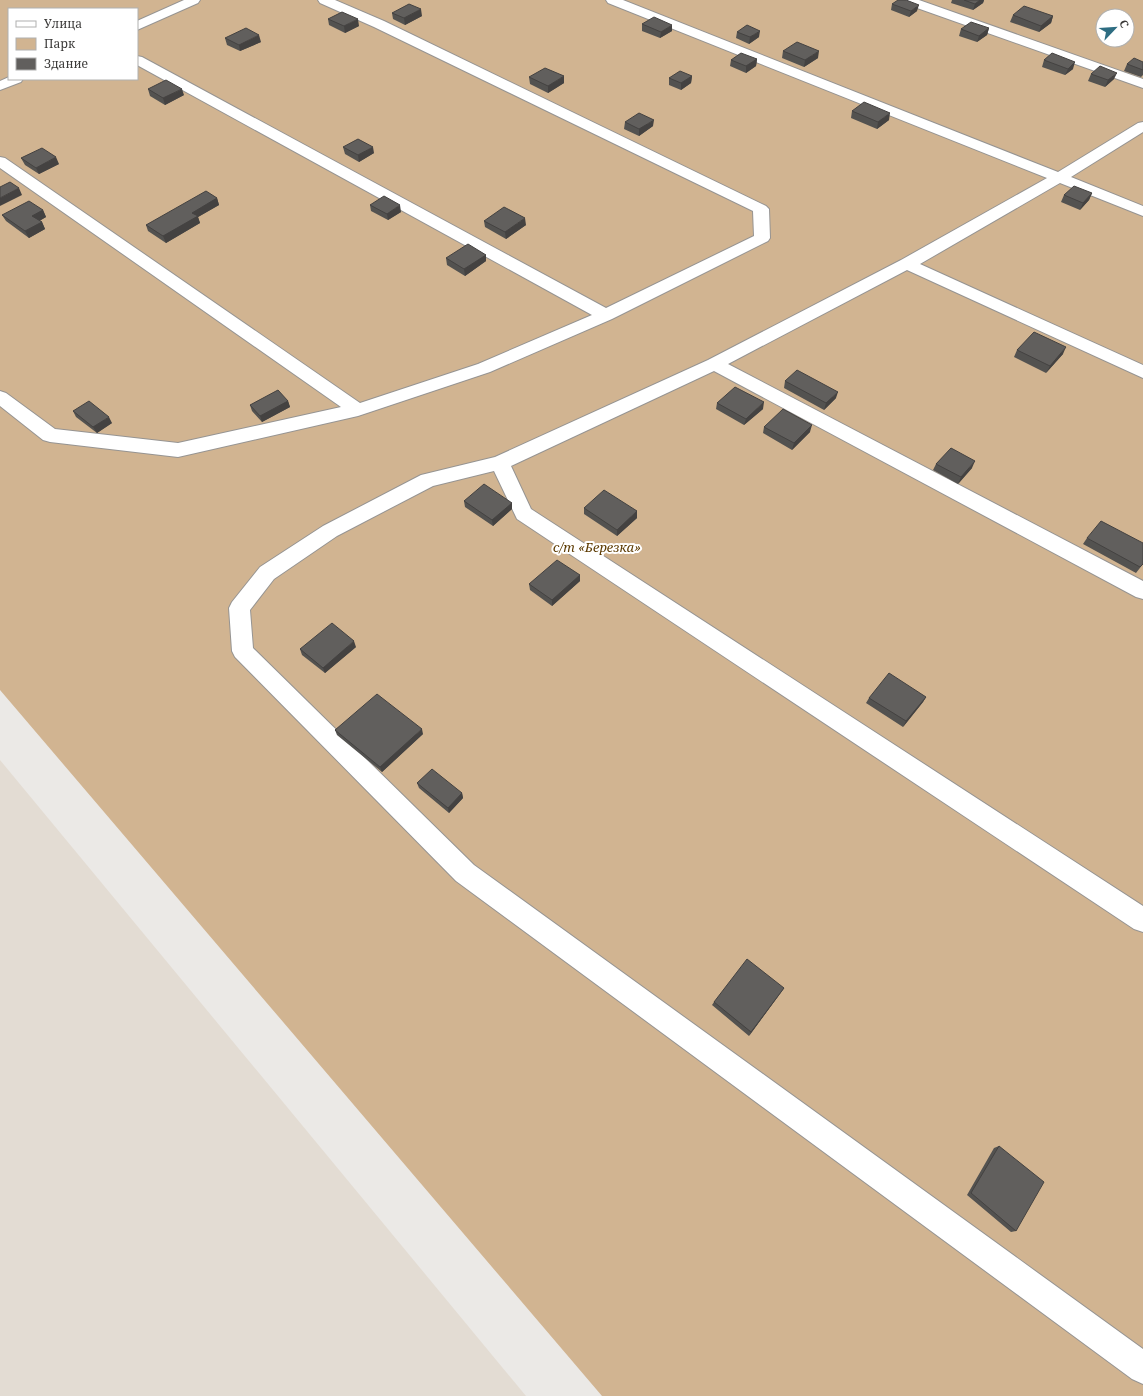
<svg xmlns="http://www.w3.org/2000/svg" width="1143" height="1396" viewBox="0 0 1143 1396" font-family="'Noto Serif',serif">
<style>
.built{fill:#e3dcd3}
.green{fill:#d1b491;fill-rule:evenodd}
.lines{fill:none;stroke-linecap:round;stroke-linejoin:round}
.minor-casing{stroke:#969492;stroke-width:2}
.minor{fill:#fff;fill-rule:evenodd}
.wall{fill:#535250}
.shaded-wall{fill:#444241}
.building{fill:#615f5d;stroke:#444241}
.labels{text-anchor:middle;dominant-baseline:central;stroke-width:4;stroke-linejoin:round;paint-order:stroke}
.park-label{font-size:13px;font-style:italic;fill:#5c3a00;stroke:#fff}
</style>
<rect width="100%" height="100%" fill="#ebe9e6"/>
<!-- built -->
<path class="built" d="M0,760L526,1396H0Z"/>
<!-- green -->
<path class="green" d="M0,0H1143V1396H602L0,690ZM9,9H137V79H9ZM1103,16H1127V40H1103Z"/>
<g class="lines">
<!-- minor casing -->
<g class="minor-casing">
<path id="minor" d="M184,0H200L198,3L137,30V21Z
M318,0H335L384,21L766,206L769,209L770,238L768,241L612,319L490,372L358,416L178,457L50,442L43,440L0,406V391L6,393L55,429L178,443L341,407L0,168V157L5,158L360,403L478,364L592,315L137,65V56L142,57L606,308L754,236L753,211L374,27L320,3Z
M606,0H623L1058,172L1138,123L1143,122V132L1071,177L1143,206V216L1060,183L920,264L1143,365V378L907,270L728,364L1143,581V599L1136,597L714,371L511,466L531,509L1143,906V932L1134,929L517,519L494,471L433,486L337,536L274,579L250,610L253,648L474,865L1143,1349V1384L1132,1379L456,881L235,657L232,651L229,608L232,602L260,567L323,526L421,475L495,457L708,360L901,260L1047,178L608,3Z
M901,0H919L1143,79V88L903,3Z
M9,77V79H23L21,82L0,90V81Z"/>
</g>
<!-- minor -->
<use href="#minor" class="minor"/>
</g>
<!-- wall -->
<path class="wall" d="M952,0H984L983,3L973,10L951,3Z
M892,4L917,11L909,17L891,10Z
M392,13L422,16L405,25L393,19Z
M1013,15L1053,16L1051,23L1039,32L1010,22Z
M328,19L359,26L345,33L329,25Z
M642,24L672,31L660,38L642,31Z
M989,28L987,35L977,42L959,36L961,29Z
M737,32L759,37L749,44L736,38Z
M225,38L261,42L240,51L227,45Z
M783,51L818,58L804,67L782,58Z
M757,59L756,66L746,73L730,66L731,60Z
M1044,60L1073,69L1065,75L1042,67Z
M1143,62V75L1141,77L1124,71L1127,64Z
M1091,74L1114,79L1105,87L1088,81Z
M692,76L691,83L681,90L669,85V78Z
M529,77L564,83L548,93L530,84Z
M148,89L184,95L165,105L150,96Z
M852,111L889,120L877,129L851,118Z
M625,122L653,126L639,136L624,129Z
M343,147L374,153L359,162L345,154Z
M21,158L59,164L39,174L25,165Z
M1092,193L1089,200L1080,210L1061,202L1064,195Z
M217,198L219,205L198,217L200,223L166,243L148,231L146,225Z
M370,205L401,212L388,220L371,211Z
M43,210L46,217L39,221L42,222L45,229L29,238L6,221L2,215Z
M484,221L526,225L506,239L485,227Z
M486,255V261L465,276L447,265L446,258Z
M1017,350L1063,354L1046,373L1014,357Z
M785,381L836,398L824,410L784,388Z
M288,401L290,407L262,422L252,411L250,405Z
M717,403L763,409L744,425L716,409Z
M73,411L112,423L97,433L76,417Z
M764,427L810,432L792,450L763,433Z
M936,464L972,468L958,484L933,470Z
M464,501L512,503V509L493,526L465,507Z
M584,508L637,518L617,536L584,514Z
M1087,538L1143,564L1136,573L1083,544Z
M580,575V581L552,606L530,590L529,584Z
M356,647L325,673L302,655L300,649Z
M926,697L923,702L903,727L866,703L869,698Z
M335,730L423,734L382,772L337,735Z
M417,783L462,793L463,798L449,813L419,788Z
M784,988L749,1036L712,1005L714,1002Z
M999,1146L1016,1231L1011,1232L967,1195L994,1148Z"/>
<!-- shaded-wall -->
<path class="shaded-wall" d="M980,0H984L983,3L973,10L975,4Z
M919,5L917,11L909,17L911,11Z
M421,9L422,16L405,25L404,18Z
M1053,16L1051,23L1039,32L1041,26Z
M358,19L359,26L345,33L344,26Z
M672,25V31L660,38L661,32Z
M989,28L987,35L977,42L979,36Z
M760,31L759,37L749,44L750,37Z
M259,35L261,42L240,51L239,45Z
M819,51L818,58L804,67L805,60Z
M757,59L756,66L746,73V66Z
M1075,62L1073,69L1065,75L1068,69Z
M1117,73L1114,79L1105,87L1108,80Z
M564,76V83L548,93V86Z
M692,76L691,83L681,90V83Z
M182,89L184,95L165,105L163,98Z
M890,113L889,120L877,129L878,122Z
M654,120L653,126L639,136V129Z
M373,147L374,153L359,162L358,155Z
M56,157L59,164L39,174L36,168Z
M19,188L22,195L0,206V198Z
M1092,193L1089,200L1080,210L1083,203Z
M217,198L219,205L198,217L200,223L166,243L163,236L192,213Z
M400,205L401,212L388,220L387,214Z
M43,210L46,217L36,223L32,216Z
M525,218L526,225L506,239L505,232Z
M42,222L45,229L29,238L25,231Z
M486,255V261L465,276L464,269Z
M1066,347L1063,354L1046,373L1050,366Z
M838,392L836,398L824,410L826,403Z
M288,401L290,407L262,422L260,416Z
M764,402L763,409L744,425L746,419Z
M109,417L112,423L97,433L93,427Z
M812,425L810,432L792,450L794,443Z
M975,461L972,468L958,484L961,477Z
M512,503V509L493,526L492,520Z
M637,511V518L617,536V530Z
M580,575V581L552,606V600Z
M354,641L356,647L325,673L323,668Z
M926,697L923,702L903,727L906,721Z
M422,729L423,734L382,772L380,767Z
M462,793L463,798L449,813L448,808Z
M784,988L782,991L749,1036L751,1032Z"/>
<!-- building -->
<path class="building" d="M898,0H906L919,5L911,11L892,4Z
M964,0H980L975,4Z
M409,4L421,9L404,18L392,13Z
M1024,6L1053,16L1041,26L1013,15Z
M342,12L358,19L344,26L328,19Z
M654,17L672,25L661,32L642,24Z
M971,22L989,28L979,36L961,29Z
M747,25L760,31L750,37L737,32Z
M246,28L259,35L239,45L225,38Z
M797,42L819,51L805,60L783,51Z
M741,53L757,59L746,66L731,60Z
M1052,53L1075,62L1068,69L1044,60Z
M1134,58L1143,62V70L1127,64Z
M1100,66L1117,73L1108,80L1091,74Z
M545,68L564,76L548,86L529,77Z
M680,71L692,76L681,83L669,78Z
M166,80L182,89L163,98L148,89Z
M864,102L890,113L878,122L852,111Z
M639,113L654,120L639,129L625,122Z
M358,139L373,147L358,155L343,147Z
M42,148L56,157L36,168L21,158Z
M10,182L19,188L0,198V187Z
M1074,186L1092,193L1083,203L1064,195Z
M206,191L217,198L192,213L198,216L163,236L146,225Z
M384,196L400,205L387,214L370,205Z
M29,201L43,210L32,216L42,222L25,231L2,215Z
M504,207L525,218L505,232L484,221Z
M468,244L486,255L464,269L446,258Z
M1034,332L1066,347L1050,366L1017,350Z
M797,370L838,392L826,403L785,381Z
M735,387L764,402L746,419L717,403Z
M278,390L288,401L260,416L250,405Z
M89,401L109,417L93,427L73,411Z
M783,409L812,425L794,443L764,427Z
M951,448L975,461L961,477L936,464Z
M484,484L512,503L492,520L464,501Z
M604,490L637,511L617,530L584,508Z
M1101,521L1143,543V564L1140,567L1087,538Z
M557,560L580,575L552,600L529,584Z
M332,623L354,641L323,668L300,649Z
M889,673L926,697L906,721L869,698Z
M377,694L422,729L380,767L335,730Z
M432,769L462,793L448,808L417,783Z
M747,959L784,988L751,1032L714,1002Z
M999,1146L1044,1182L1016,1231L971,1193Z"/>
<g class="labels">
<!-- park labels -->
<g class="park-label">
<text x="597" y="547">с/т «Березка»</text>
</g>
</g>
<!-- legend -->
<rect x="8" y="8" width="130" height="72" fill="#ffffff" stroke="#b0b0af"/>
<rect x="16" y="21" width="20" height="6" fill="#ffffff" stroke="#b0b0af"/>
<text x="44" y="28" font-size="12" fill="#3a3938">Улица</text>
<rect x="16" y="38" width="20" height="12" fill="#d1b491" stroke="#b0b0af"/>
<text x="44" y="48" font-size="12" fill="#3a3938">Парк</text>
<rect x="16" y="58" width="20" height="12" fill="#615f5d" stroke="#b0b0af"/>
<text x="44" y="68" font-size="12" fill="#3a3938">Здание</text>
<!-- north arrow -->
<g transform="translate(1115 28) rotate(65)"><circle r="19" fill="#ffffff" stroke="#b0b0af"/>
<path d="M0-3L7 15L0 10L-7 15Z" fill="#2e6d82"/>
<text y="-6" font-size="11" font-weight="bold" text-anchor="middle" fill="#3a3938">С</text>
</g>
</svg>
